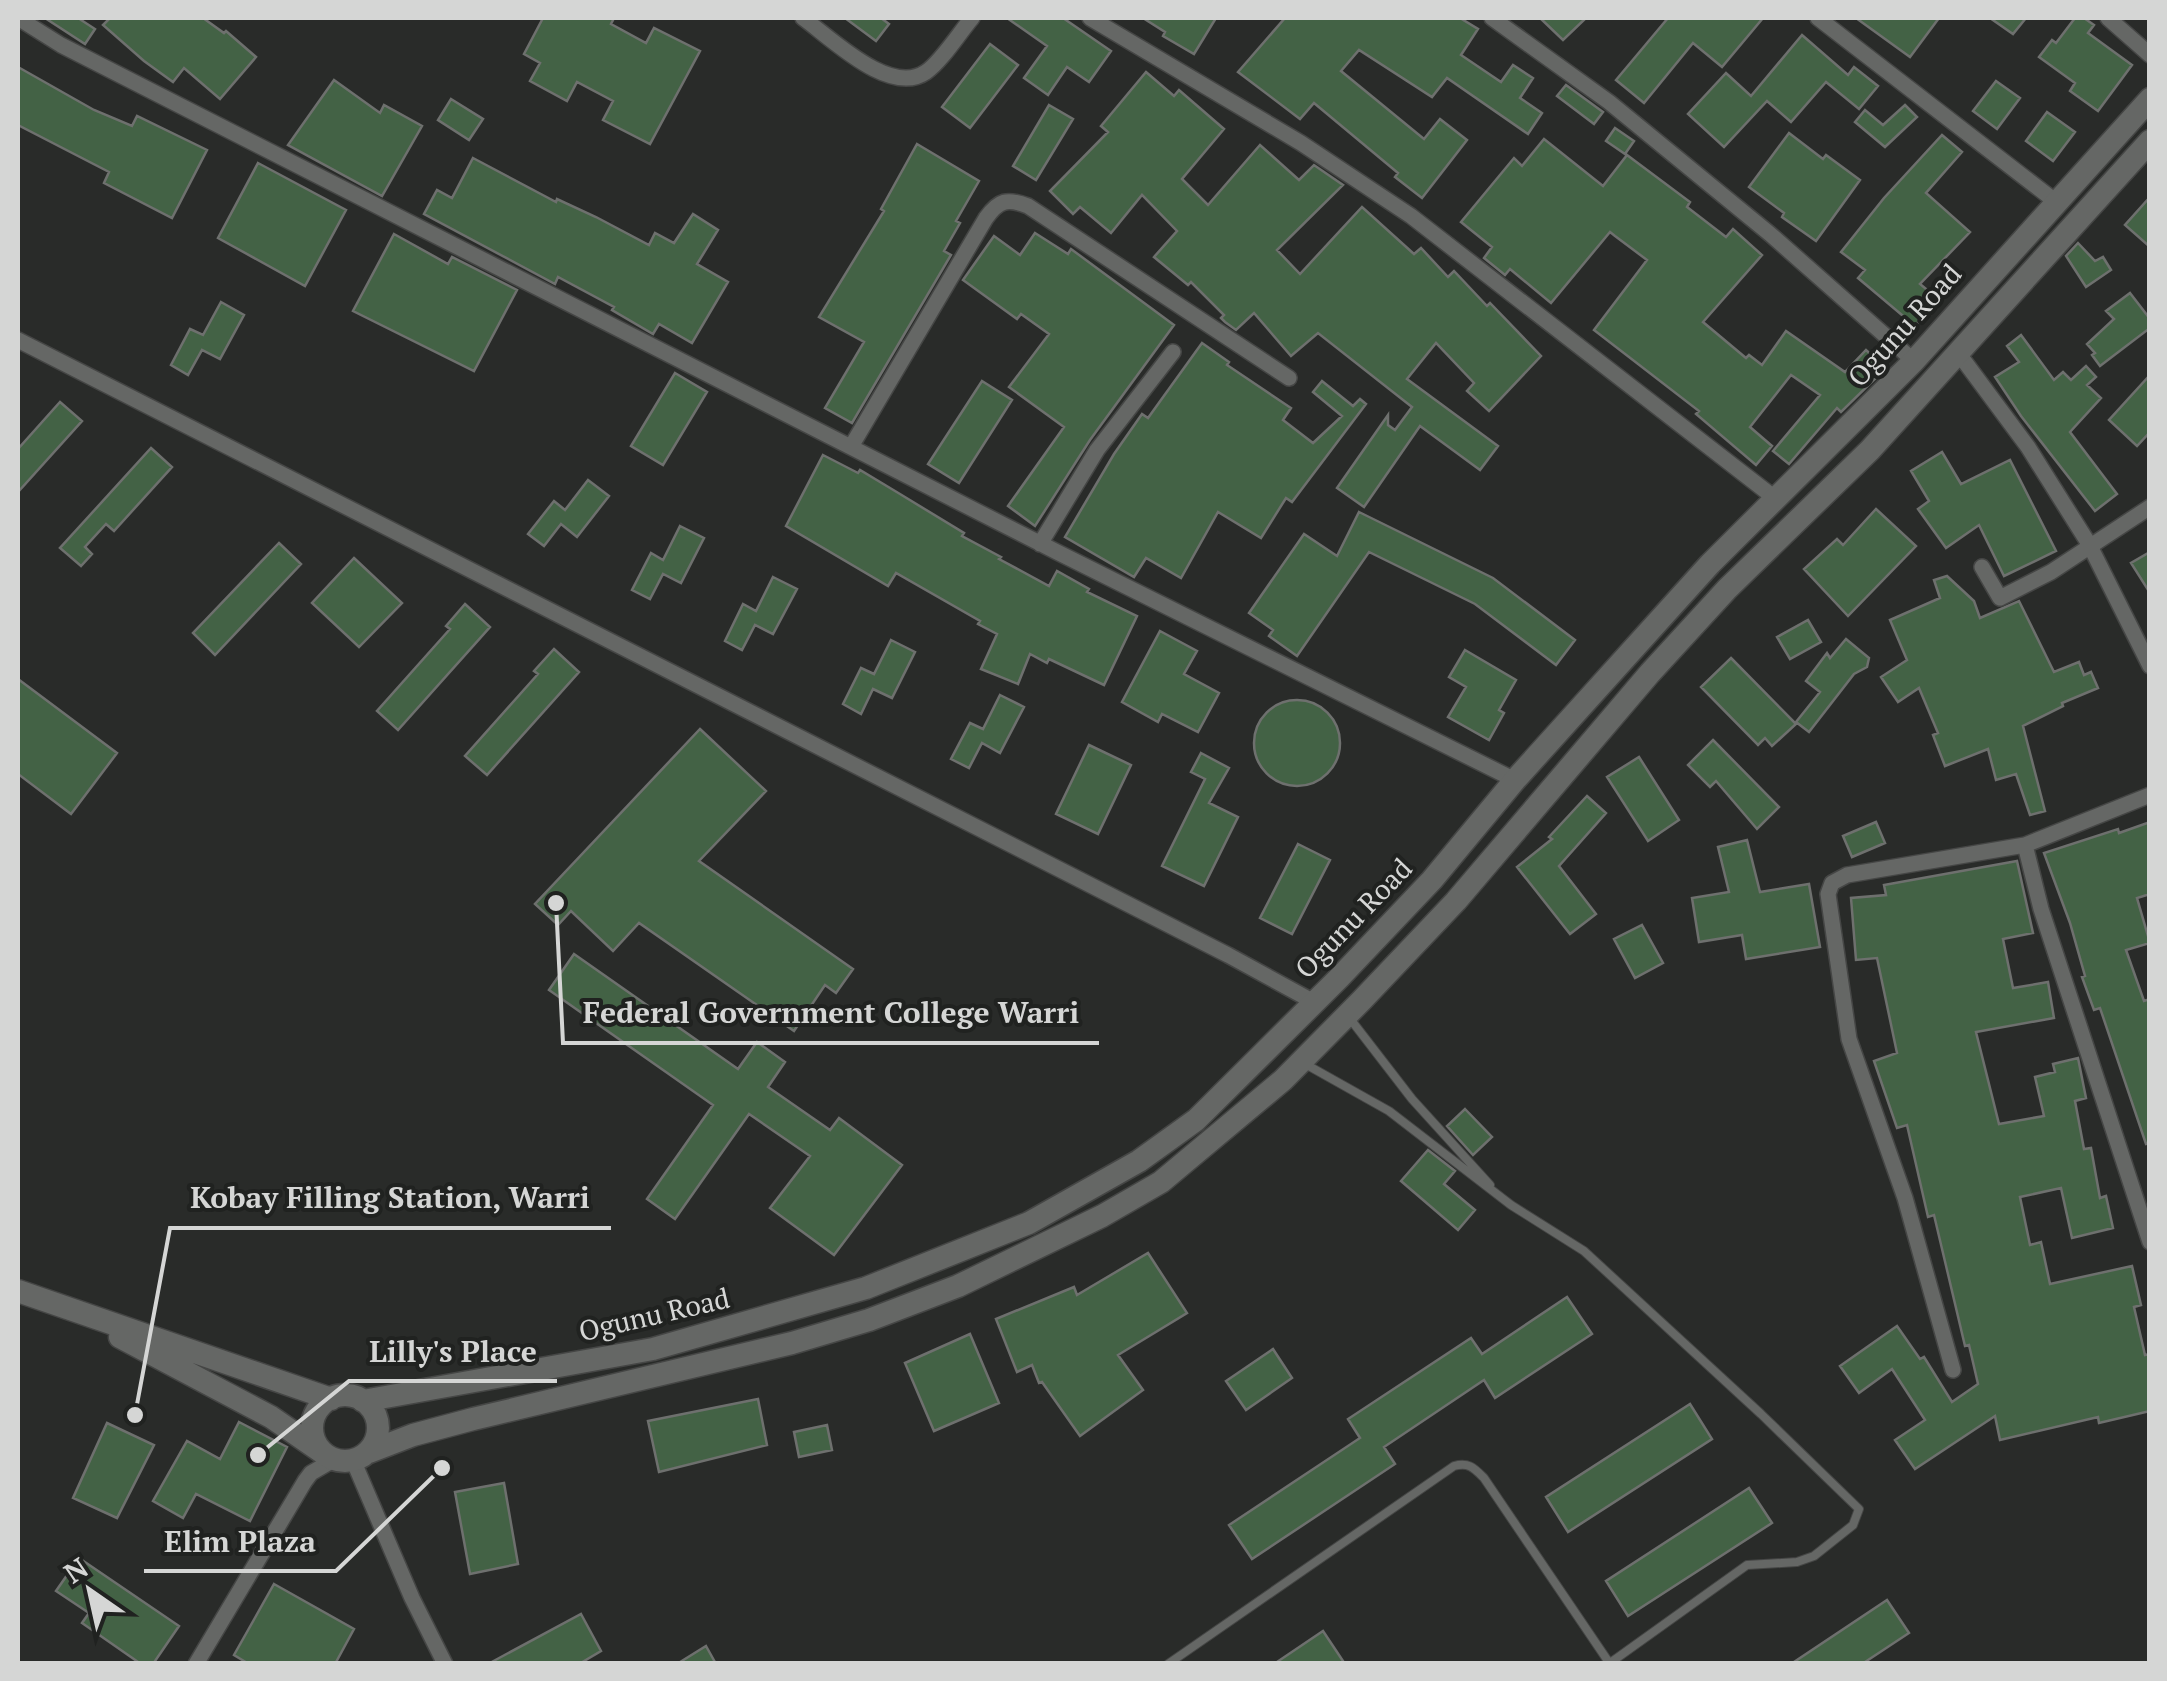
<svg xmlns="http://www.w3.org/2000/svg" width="2167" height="1681" viewBox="0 0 2167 1681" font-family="'PT Serif',serif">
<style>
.building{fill:#436245;stroke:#6e706e;stroke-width:2.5}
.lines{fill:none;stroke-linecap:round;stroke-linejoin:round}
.service-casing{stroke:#454645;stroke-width:10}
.minor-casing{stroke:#454645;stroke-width:18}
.secondary-casing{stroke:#454645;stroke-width:25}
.service{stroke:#656765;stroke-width:8}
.minor{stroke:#656765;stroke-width:15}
.secondary{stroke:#656765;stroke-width:22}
.labels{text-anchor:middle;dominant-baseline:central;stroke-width:8;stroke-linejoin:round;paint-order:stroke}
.street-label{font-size:28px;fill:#d5d6d5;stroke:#202220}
.leader{fill:none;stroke:#d5d6d5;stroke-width:4}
.callout-dot{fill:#d5d6d5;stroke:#202220;stroke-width:4}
.callout-label{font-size:30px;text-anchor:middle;font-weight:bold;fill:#d5d6d5;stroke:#202220;stroke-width:8;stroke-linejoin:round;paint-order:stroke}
</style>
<rect width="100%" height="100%" fill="#292b29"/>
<!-- building -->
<path class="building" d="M45,18H78L95,29L85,44Z
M110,18H203L224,33L226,31L256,57L220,99L184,68L173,82L144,61L103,25Z
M543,18H614L611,24L646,43L654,28L700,51L650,144L603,120L613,101L577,82L567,101L530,81L540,63L524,54Z
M845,18H881L889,24L876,41Z
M1007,18H1063L1111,51L1089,82L1067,67L1048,95L1024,78L1047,46Z
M1143,18H1216L1194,54L1163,36L1165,32Z
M1285,18H1460L1478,29L1461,55L1501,82L1513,65L1533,78L1520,98L1542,113L1528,134L1447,78L1432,97L1359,50L1341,71L1424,139L1440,119L1467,140L1422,198L1395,177L1398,173L1314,103L1300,119L1238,72Z
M1540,18H1586L1563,40Z
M1668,18H1763L1722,67L1693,43L1644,103L1616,80Z
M1856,18H1939L1910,57Z
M1990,18H2026L2013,34Z
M2075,18H2084L2094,25L2088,33L2132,65L2098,111L2070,91L2075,83L2039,57L2052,40L2056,43Z
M1802,35L1848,75L1854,67L1878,86L1859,109L1826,82L1791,122L1767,101L1724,147L1688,114L1726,73L1751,96Z
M990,44L1018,65L970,128L942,107Z
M18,67L94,110L132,126L137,116L207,150L172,218L104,183L109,172L18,125Z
M1146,72L1174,96L1179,90L1224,129L1182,179L1208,205L1260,145L1299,180L1314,165L1343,185L1277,250L1300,274L1362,207L1414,254L1421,248L1448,277L1454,271L1487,306L1490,303L1541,356L1489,411L1467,391L1474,383L1436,343L1407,379L1498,446L1480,470L1420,426L1364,507L1337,488L1388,415V425L1395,430L1412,407L1318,333L1291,356L1254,313L1236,330L1225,322L1221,318L1224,315L1191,282L1188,285L1154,257L1177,231L1142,195L1111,233L1080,207L1073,214L1050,191L1108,132L1101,126Z
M334,80L380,113L384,105L422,126L382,196L288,145Z
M1996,81L2020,98L1997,129L1973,111Z
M1566,85L1603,112L1594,124L1557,96Z
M451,99L483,119L469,140L438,120Z
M1049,105L1073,119L1036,180L1013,166Z
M1905,105L1917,117L1885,147L1855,122L1865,110L1883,125Z
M2047,112L2075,132L2053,161L2026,141Z
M1615,128L1634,141L1625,154L1606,141Z
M1789,133L1823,159L1826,155L1860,180L1816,241L1782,217L1784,213L1749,187Z
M1942,135L1962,152L1926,193L1970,232L1920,284L1938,299L1915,326L1858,278L1865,270L1841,252L1884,198Z
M1544,139L1603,186L1627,155L1690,202L1687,207L1726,237L1733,229L1762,255L1703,322L1746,358L1749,355L1762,365L1786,331L1845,372L1866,350L1886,368L1841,412L1837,408L1789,464L1773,451L1820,395L1791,375L1750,427L1772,446L1756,465L1696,414L1699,411L1594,330L1647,260L1615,236L1610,232L1551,303L1510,269L1505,275L1484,258L1492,247L1461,222L1514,158L1522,166Z
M917,144L979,181L956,221L960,223L944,251L951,255L852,423L825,408L864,342L819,317L884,211L881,209Z
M473,158L556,202L557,199L596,217L649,245L655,233L674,243L693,214L718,230L697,264L728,282L692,343L659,324L653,334L612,310L614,307L558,277L555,284L424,214L437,190L452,198Z
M258,163L346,210L305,286L218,238Z
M2150,197V247L2125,225Z
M1035,233L1068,254L1071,249L1174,325L1090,440L1035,526L1008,506L1064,427L1009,387L1049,334L1021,314L1017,319L963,280L994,236L1020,255Z
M394,234L448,264L452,257L517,290L474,371L353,311Z
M2078,243L2095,261L2103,257L2111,270L2086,287L2066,256Z
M2130,293L2150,319V328L2100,366L2092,355L2095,353L2087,344L2114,319L2106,311Z
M221,302L244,315L220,359L202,350L188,375L171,365L190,329L203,335Z
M2021,335L2054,380L2063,372L2071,380L2086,366L2096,377L2087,385L2101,398L2070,432L2117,494L2095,511L2021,416L1995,377L2019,362L2007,346Z
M1202,343L1229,362L1227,365L1291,408L1283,420L1313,443L1342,416L1313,392L1322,381L1353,406L1360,399L1366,404L1292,502L1286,498L1261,538L1218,512L1181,578L1146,558L1134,577L1065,537L1114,454L1142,414L1148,418Z
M675,373L707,392L663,465L631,446Z
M2150,375V432L2137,446L2109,420Z
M982,381L1012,400L959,483L928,464Z
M60,402L82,421L18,492V449Z
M151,448L172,467L114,531L106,524L85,547L92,554L81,566L60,548Z
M1942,452L1961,484L2010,460L2056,551L2004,576L1979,525L1946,548L1918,509L1929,501L1911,471Z
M823,455L858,473L860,470L900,494L964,533L962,536L1001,557L999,559L1049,586L1057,571L1089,589L1087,592L1137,616L1104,685L1049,659L1047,663L1030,654L1018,684L981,669L997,634L978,624L980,621L896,573L888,586L786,526Z
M588,480L609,496L577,537L561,524L544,546L528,534L554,501L565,510Z
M1876,509L1916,546L1848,616L1804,569L1837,539L1843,545Z
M1359,512L1493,578L1575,640L1556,665L1475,604L1369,552L1297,656L1269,636L1273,630L1249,613L1304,534L1337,556Z
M680,526L704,538L681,583L663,574L650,599L632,590L651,553L663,560Z
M279,543L301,564L215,655L193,633Z
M2150,552V593L2131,563Z
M354,558L402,603L359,647L312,603Z
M1947,576L1974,601L1980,618L2019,601L2054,672L2079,662L2084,675L2091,672L2098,688L2062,703L2063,706L2023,726L2045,811L2030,815L2016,774L1996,780L1988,749L1945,766L1933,735L1938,733L1919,688L1898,702L1881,677L1907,660L1890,620L1940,598L1934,580Z
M773,577L797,589L773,634L755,625L742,650L725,641L743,604L756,611Z
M465,604L490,627L398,730L377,711L450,629L446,626Z
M1808,620L1821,642L1790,659L1777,637Z
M1160,631L1197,651L1184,674L1219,693L1198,732L1162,714L1158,722L1122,702Z
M1846,639L1869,658L1867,667L1854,674L1809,732L1796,722L1820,692L1806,681L1827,653L1830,658Z
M891,640L915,652L892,698L873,689L861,714L843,704L861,668L874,674Z
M554,649L579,672L487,775L465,756L538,674L534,671Z
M1465,650L1516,680L1499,710L1504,713L1489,740L1448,717L1466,687L1449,677Z
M1731,658L1796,724L1772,746L1765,738L1758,745L1701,687Z
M18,679L117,753L71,814L18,774Z
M1000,695L1024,707L1000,753L982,743L969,768L951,759L970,723L983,729Z
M1254 743a43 43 0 1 1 86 0a43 43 0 1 1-86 0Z
M700,729L766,791L699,861L853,969L836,993L825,985L794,1031L639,923L613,951L571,911L558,925L535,904Z
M1713,740L1779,807L1757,829L1716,781L1710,787L1688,765Z
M1089,745L1131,765L1098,834L1056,814Z
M1201,753L1229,768L1209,803L1238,817L1204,886L1162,866L1205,779L1191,772Z
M1639,757L1679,820L1648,841L1607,777Z
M1587,796L1606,813L1559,866L1596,914L1570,934L1517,867L1552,839L1549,837Z
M1876,822L1885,843L1852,857L1843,836Z
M2150,822V894L2137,898L2150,943L2126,950L2144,1001L2150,999V1143L2146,1144L2100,1008L2094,1010L2082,977L2085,976L2070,923L2044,853L2118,829L2119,833Z
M1747,840L1760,892L1809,884L1820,947L1746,959L1742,935L1699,942L1692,898L1729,892L1718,847Z
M1298,844L1330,860L1292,934L1260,918Z
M2017,861L2033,933L2003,939L2013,988L2048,982L2054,1018L1976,1032L1999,1124L2044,1116L2035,1077L2055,1072L2053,1064L2078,1058L2086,1098L2075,1101L2084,1149L2091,1148L2100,1198L2106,1196L2113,1228L2072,1238L2061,1188L2020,1197L2030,1245L2041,1242L2050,1284L2132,1266L2141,1305L2134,1307L2145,1355L2150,1354V1411L2099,1423L2098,1417L2000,1440L1995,1416L1915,1469L1895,1440L1925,1420L1892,1369L1859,1393L1840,1366L1897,1326L1920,1359L1924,1357L1952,1402L1978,1384L1969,1345L1965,1346L1934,1215L1928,1217L1907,1125L1897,1128L1874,1061L1897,1053L1877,958L1856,960L1851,898L1886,895L1884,885Z
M1642,925L1663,963L1635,978L1614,939Z
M574,954L738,1069L757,1042L785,1062L768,1087L830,1130L839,1118L902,1165L834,1255L770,1208L810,1156L749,1114L675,1219L647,1199L713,1105L549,990Z
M1465,1109L1492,1137L1473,1155L1447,1126Z
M1428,1150L1455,1171L1444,1184L1475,1210L1458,1230L1401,1181Z
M1148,1253L1187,1313L1118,1355L1143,1390L1080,1436L1042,1382L1039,1383L1032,1365L1017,1372L996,1319L1074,1287L1077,1295Z
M1567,1297L1592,1334L1495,1398L1484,1380L1384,1447L1395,1464L1252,1559L1229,1525L1360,1438L1348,1419L1471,1338L1482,1354Z
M970,1334L999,1403L934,1431L905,1363Z
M1273,1349L1292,1378L1246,1410L1226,1381Z
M758,1399L767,1445L659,1472L648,1421Z
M1690,1404L1712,1439L1568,1532L1546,1497Z
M239,1422L287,1447L250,1521L196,1494L183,1518L153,1501L187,1441L220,1459Z
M107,1423L154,1445L117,1518L73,1498Z
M827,1425L832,1450L799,1457L794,1432Z
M504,1483L518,1564L470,1574L455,1492Z
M1749,1488L1772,1523L1628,1616L1606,1581Z
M79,1558L179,1626L153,1664H141L82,1623L89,1613L56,1591Z
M274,1584L354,1629L335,1664H249L234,1655Z
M1887,1600L1909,1633L1862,1664H1791Z
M581,1614L601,1651L579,1664H488Z
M1323,1631L1345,1664H1274Z
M706,1646L716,1664H677Z"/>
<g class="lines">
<!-- service casing -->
<g class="service-casing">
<path id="service" d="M1348,1016L1412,1099L1490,1185
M1307,1065L1389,1111L1511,1205L1584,1251L1761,1414L1859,1509L1853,1525L1814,1556L1797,1562L1747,1565L1610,1663
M1168,1664L1454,1466C1469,1462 1474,1468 1484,1478L1610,1664"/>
</g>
<!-- minor casing -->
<g class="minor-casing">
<path id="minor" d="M18,18L61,45L1057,552L1515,780
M803,18C831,38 890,97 926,72C941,62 960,32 972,18
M1090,18L1301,143L1411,216L1776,499
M1492,18L1609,102L1770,234L1914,361
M1818,18L2055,201
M2108,18L2150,55
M18,340L1228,955L1314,1002
M1959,354L2028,447L2089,544L2150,666
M852,445L986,218C999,200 1007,198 1028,206L1289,378
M1040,544L1097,450L1173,352
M1982,567L2000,598L2051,572L2150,507
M2025,845L2041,909L2150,1242
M1953,1370L1905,1198L1849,1039L1828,894L1832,883L1847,875L2025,845L2150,795
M353,1460L412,1598L445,1664
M196,1664L305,1481L311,1473L335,1459"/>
</g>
<!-- secondary casing -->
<g class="secondary-casing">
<path id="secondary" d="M18,1291L331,1399
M120,1337L271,1417L326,1455
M312 1428a33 33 0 1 1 66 0a33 33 0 1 1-66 0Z
M363,1401L653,1349L866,1288L1029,1223L1139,1161L1196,1120L1339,978L1432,880L1515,780L1710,564L1914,361L2150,99
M369,1452L413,1435L473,1419L792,1343L869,1320L958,1286L1102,1216L1161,1182L1283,1080L1362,1000L1456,901L1650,673L1727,589L1870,450L2150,141"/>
</g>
<!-- service -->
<use href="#service" class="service"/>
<!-- minor -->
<use href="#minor" class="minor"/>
<!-- secondary -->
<use href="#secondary" class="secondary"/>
</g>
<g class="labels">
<!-- street labels -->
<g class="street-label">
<text transform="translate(1904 325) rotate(-48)">Ogunu Road</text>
<text transform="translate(1353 918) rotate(-46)">Ogunu Road</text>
<text transform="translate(654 1314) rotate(-13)">Ogunu Road</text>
</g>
</g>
<!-- callouts -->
<path class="leader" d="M556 903L563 1043H1099M135 1415L170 1228H611M258 1455L349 1381H557M442 1468L336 1571H144"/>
<g class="callout-dot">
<circle cx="556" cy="903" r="10"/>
<circle cx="135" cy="1415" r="10"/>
<circle cx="258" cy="1455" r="10"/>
<circle cx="442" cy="1468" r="10"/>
</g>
<g class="callout-label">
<text x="831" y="1023">Federal Government College Warri</text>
<text x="390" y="1208">Kobay Filling Station, Warri</text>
<text x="453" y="1362">Lilly's Place</text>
<text x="240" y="1552">Elim Plaza</text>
</g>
<!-- border -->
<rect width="2167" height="1681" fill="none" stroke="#d5d6d5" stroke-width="40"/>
<!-- north arrow -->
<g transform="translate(90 1591) rotate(326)" stroke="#202220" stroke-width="8" paint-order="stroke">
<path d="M0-8L18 38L0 25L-18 38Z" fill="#d5d6d5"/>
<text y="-15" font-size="28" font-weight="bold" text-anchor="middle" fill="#d5d6d5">N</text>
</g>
</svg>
